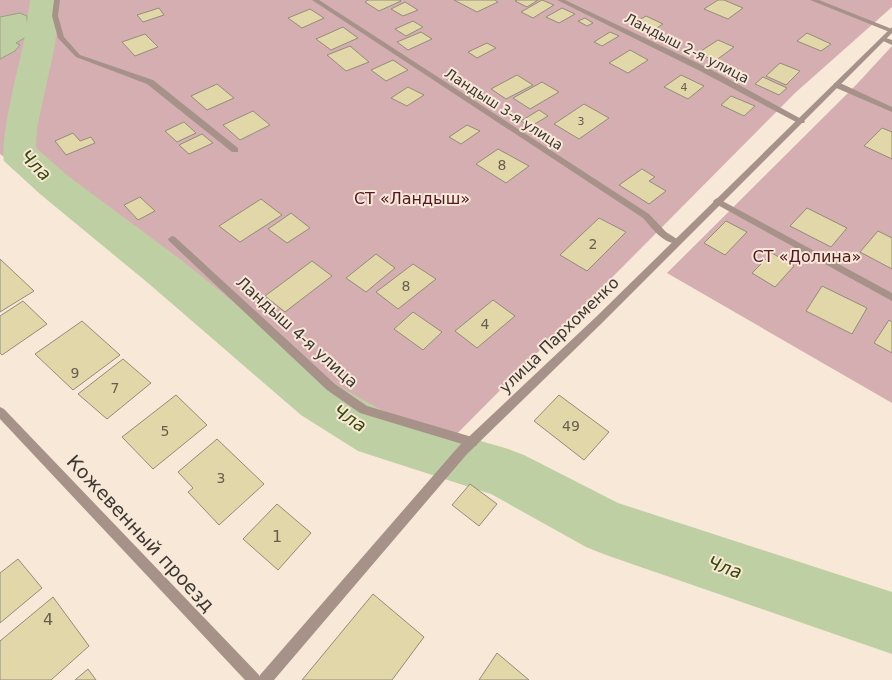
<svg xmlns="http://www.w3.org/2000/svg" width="892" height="680" viewBox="0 0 892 680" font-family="'DejaVu Sans',sans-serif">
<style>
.green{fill:#d5aeb1}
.water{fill:#becfa3;stroke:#97a181}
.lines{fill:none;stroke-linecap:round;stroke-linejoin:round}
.river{fill:#becfa3;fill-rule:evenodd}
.building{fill:#e1d7a9;stroke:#918d7a}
.minor{fill:#a7928a;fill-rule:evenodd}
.tertiary{fill:#a7928a;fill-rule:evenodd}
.labels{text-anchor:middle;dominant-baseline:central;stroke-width:4;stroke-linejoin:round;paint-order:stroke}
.far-number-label{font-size:11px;fill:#665f4f}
.far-street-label{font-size:14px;fill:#3d3731;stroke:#f7e8d8}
.number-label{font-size:14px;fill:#665f4f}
.park-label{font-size:16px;fill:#551723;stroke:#f7e8d8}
.street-label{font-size:16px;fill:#3d3731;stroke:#f7e8d8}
.near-number-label{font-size:16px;fill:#665f4f}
.water-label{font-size:18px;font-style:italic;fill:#374a06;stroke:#f7e8d8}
.near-street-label{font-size:19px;fill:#3d3731;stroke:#f7e8d8}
</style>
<rect width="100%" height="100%" fill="#f7e8d8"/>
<!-- green -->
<path class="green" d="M0,0H892V7L795,93L427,464L199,279L71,206L0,154Z
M892,46V403L667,273L856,85Z"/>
<!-- water -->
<path class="water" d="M20,13L27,16L28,36L16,43L20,45L15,51L0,59V17Z"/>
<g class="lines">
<!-- river -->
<path class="river" d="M30,0H60L55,45L37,128L36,148L68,176L180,259L337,385L390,415L505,448L524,455L618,503L892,592V654L606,555L586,547L491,494L358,451L301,415L148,283L40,194L4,161C0,140 17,71 23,46C26,31 28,15 30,0Z"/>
</g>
<!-- building -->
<path class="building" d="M368,0H400L401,1L379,11L365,2Z
M454,0H495L498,2L477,12Z
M517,0H538L527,7L515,1Z
M542,0L554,5L533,18L521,12Z
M718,0H724L743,8L728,19L704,9Z
M405,2L418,10L403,16L391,9Z
M159,8L164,15L143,22L137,15Z
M562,8L575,14L559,23L546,17Z
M310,9L324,18L302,28L288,18Z
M646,16L663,24L652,31L634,23Z
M585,18L593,23L587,26L578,21Z
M413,21L423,27L406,36L395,29Z
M343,27L358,38L331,50L316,39Z
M421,32L432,39L408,50L397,42Z
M610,32L619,36L602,46L594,42Z
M807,33L831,44L821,51L797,41Z
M145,34L158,47L135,56L122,42Z
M718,40L734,47L715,61L698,53Z
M487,43L496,48L477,58L468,52Z
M350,46L369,62L346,71L327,55Z
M630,50L648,60L628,73L609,63Z
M393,60L408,70L386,81L371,70Z
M780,63L800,71L786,85L766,76Z
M517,75L533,85L506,99L491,89Z
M681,75L704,86L688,99L664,87Z
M763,77L787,88L779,95L755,84Z
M542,82L559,92L530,109L513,98Z
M217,84L234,98L207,110L191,96Z
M408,87L424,95L407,106L391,98Z
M731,96L755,106L744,116L721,105Z
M584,104L609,118L579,139L554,124Z
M539,110L548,116L530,127L521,121Z
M253,111L270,125L240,140L223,125Z
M184,122L196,133L177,142L165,131Z
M467,125L480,131L461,144L449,137Z
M882,128L892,132V159L864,146Z
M73,133L80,141L91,137L95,143L66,155L55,141Z
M202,134L213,143L189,154L179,145Z
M498,149L529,166L506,183L476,164Z
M642,169L655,177L649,181L666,191L649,204L619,185Z
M140,197L155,211L138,220L124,205Z
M261,199L282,215L240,242L219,226Z
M807,208L847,228L831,247L790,226Z
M291,213L310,228L287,243L268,229Z
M599,218L626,232L587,271L560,255Z
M726,221L747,232L725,255L704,243Z
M878,231L892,238V269L860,252Z
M772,253L794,266L775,287L752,273Z
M376,254L395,268L366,292L346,278Z
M0,259L34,291L0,312Z
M312,261L332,276L285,312L265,296Z
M413,264L436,279L398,309L376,292Z
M822,286L867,308L852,334L806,311Z
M493,300L515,316L477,348L455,331Z
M23,301L47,324L2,355L0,353V316Z
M413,312L442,332L423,350L394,329Z
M889,320L892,322V353L874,343Z
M82,321L120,355L73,390L35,354Z
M123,359L151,383L107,419L78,394Z
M176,395L207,425L153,469L122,437Z
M559,395L609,432L584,460L534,421Z
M217,439L264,484L219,525L188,492L193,488L178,472Z
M470,484L497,504L479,526L452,505Z
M277,504L311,533L278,570L243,539Z
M18,559L42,588L0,623V573Z
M373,594L424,637L392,680H302Z
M53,597L89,646L51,680H0V641Z
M497,653L529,680H479Z
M88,669L96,680H75Z"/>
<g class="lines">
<!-- minor -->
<path class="minor" d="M54,0H60L58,16L64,37L80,55L153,80L238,148V152H232L147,84L76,57L58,38L52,16Z
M312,0H319L649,214L666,232L680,241L679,243C665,246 652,228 643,218Z
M557,0H565L708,68L805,121L804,123H798L702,72Z
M810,0H819L892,29V33Z
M883,37L892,40V45L881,40L880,39Z
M834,83H840L892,107V112L834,87Z
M717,198L892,293V301L714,203L713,201Z
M172,236L175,237L335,384L367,406L472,437L476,438L478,442L476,446L472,447L360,413L327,390L169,241L168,239Z
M0,407L4,409L259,675L261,680H245L0,419Z"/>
<!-- tertiary -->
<path class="tertiary" d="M892,27V33L603,322L467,454L274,680H258L260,675L459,446L597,316Z"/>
</g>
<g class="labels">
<!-- far-number labels -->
<g class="far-number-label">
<text x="684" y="87">4</text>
<text x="581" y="121">3</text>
</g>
<!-- far-street labels -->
<g class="far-street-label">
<text transform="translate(687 48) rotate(27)">Ландыш 2-я улица</text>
<text transform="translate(504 109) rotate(33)">Ландыш 3-я улица</text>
</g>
<!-- number labels -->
<g class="number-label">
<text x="502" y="165">8</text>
<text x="593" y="244">2</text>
<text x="406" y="286">8</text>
<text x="485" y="324">4</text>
<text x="75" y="373">9</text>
<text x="115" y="388">7</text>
<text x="571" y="426">49</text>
<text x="165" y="431">5</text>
<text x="221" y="478">3</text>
</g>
<!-- park labels -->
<g class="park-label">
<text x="412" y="198">СТ «Ландыш»</text>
<text x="807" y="256">СТ «Долина»</text>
</g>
<!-- street labels -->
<g class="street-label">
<text transform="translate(297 332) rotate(42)">Ландыш 4-я улица</text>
<text transform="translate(559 335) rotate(-44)">улица Пархоменко</text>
</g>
<!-- near-number labels -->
<g class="near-number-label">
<text x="277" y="536">1</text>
<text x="48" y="619">4</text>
</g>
<!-- water labels -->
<g class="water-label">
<text transform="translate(36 165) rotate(44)">Чла</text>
<text transform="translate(350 418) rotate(32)">Чла</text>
<text transform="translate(725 567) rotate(19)">Чла</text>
</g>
<!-- near-street labels -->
<g class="near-street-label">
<text transform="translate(141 533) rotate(47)">Кожевенный проезд</text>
</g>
</g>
</svg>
